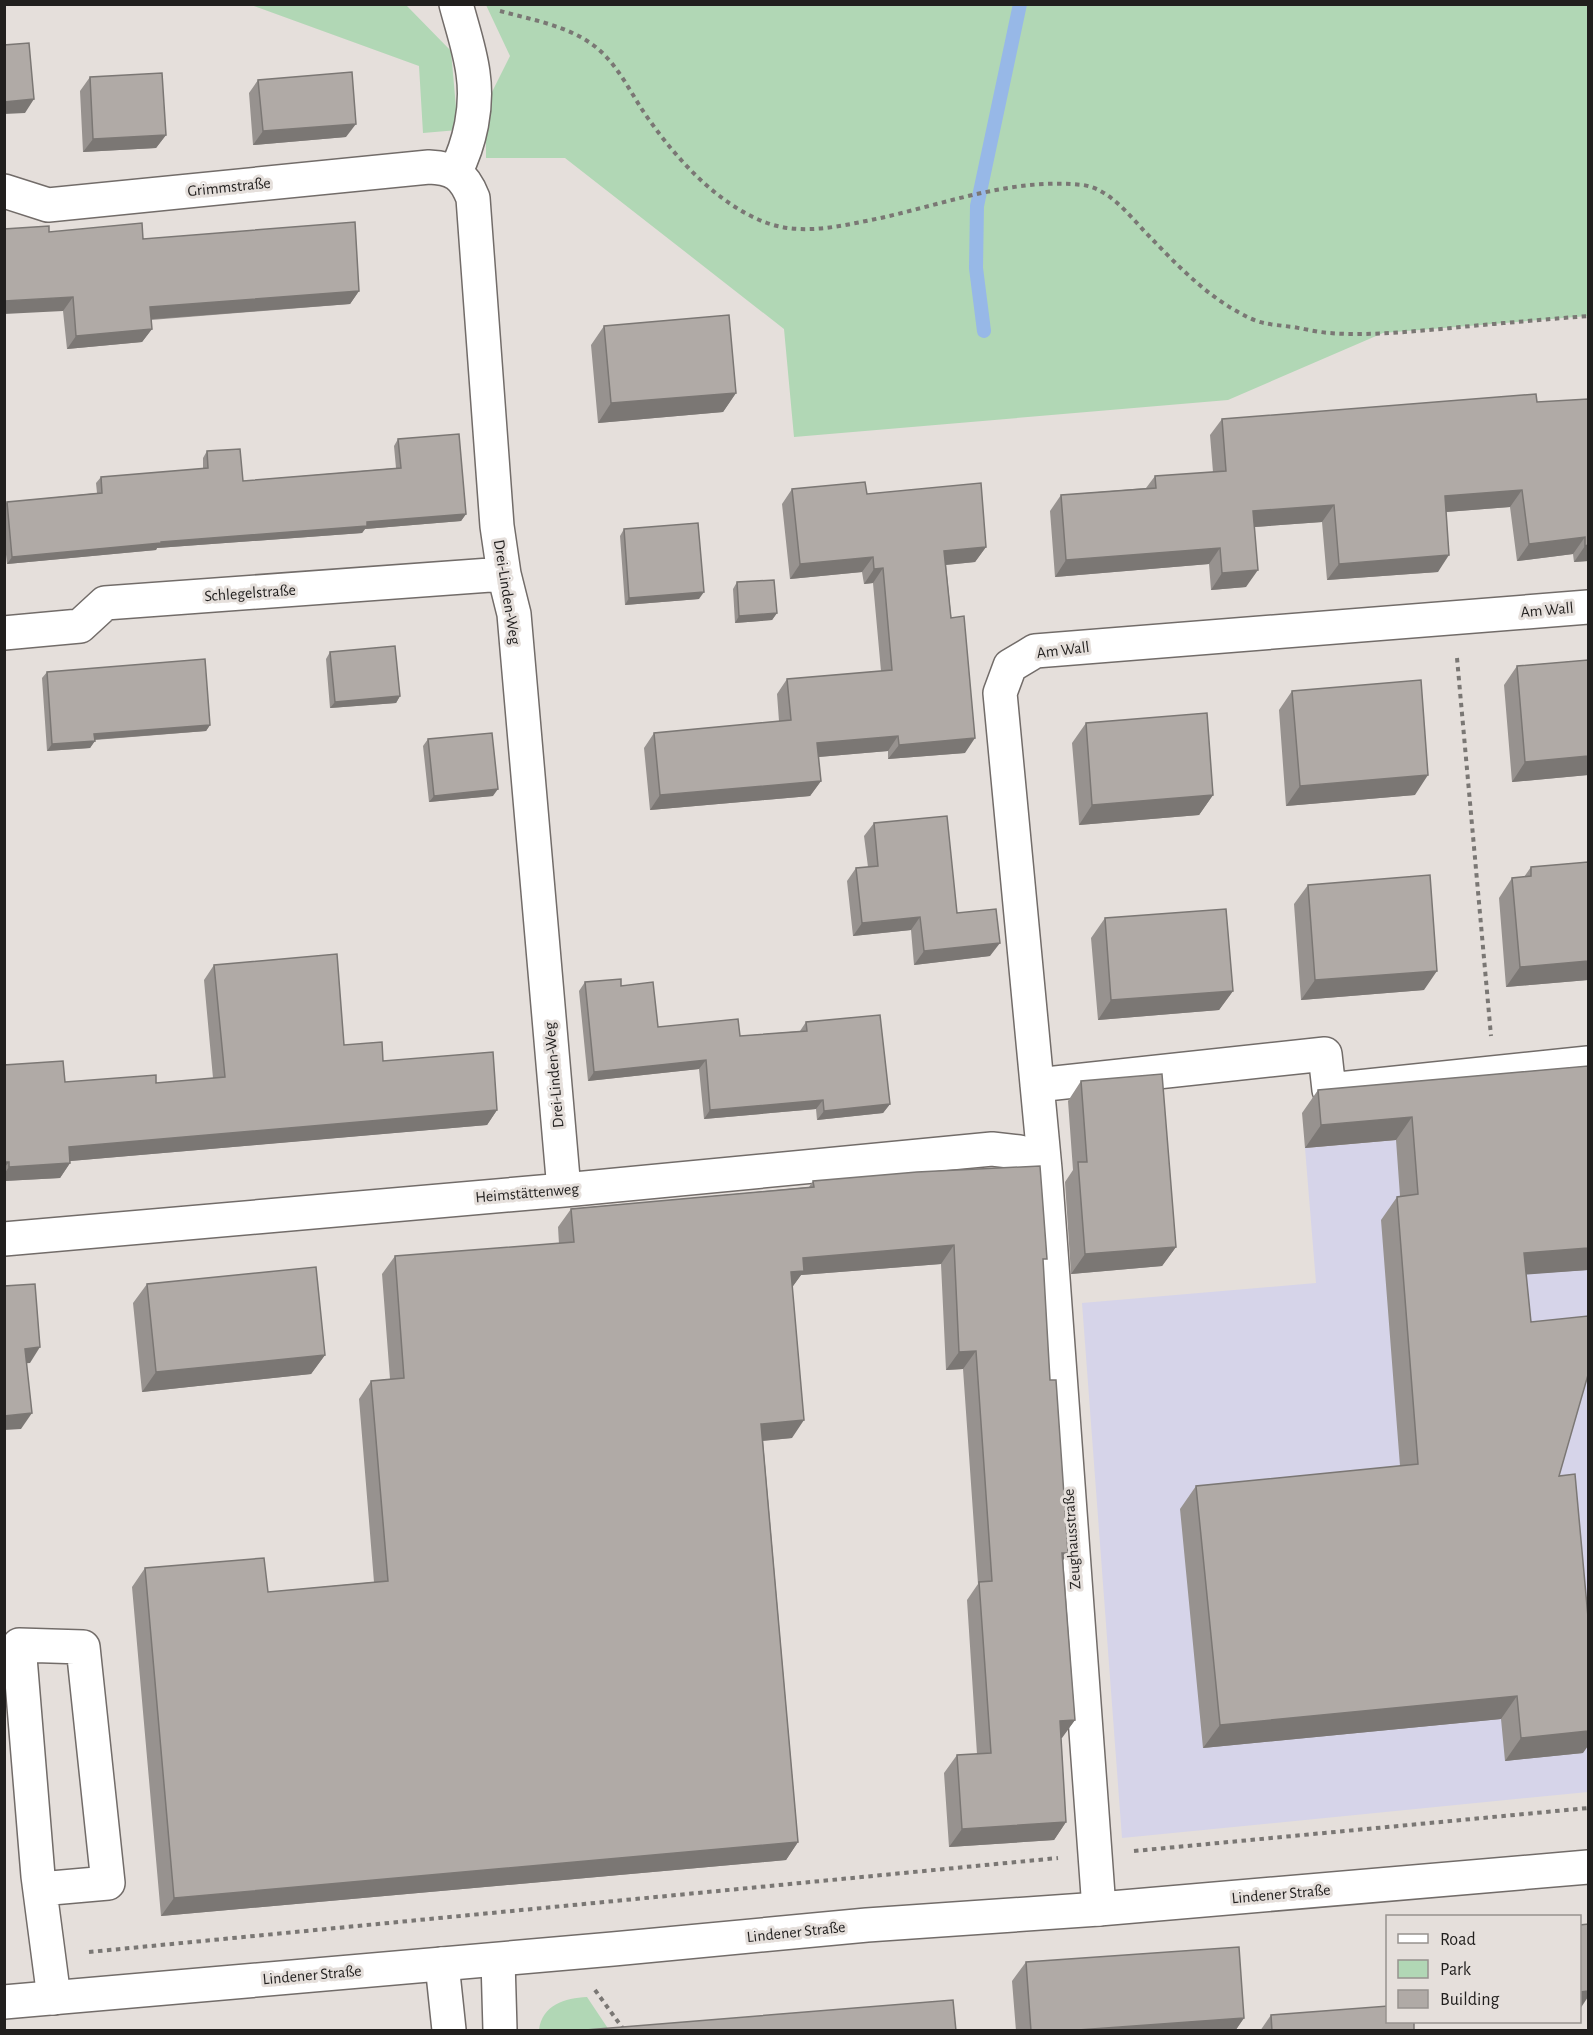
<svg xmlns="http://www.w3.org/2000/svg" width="1593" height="2035" viewBox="0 0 1593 2035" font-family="'Alegreya Sans',sans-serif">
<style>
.education{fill:#d6d4e9}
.green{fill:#b1d7b5}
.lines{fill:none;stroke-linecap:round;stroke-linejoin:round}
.stream{stroke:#97b8e7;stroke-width:14}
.minor-casing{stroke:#726c69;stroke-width:36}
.major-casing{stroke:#726c69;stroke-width:36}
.path{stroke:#7a7774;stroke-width:4;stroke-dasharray:4.5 4.5;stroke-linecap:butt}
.minor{stroke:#fff;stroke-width:33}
.major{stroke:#fff;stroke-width:33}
.wall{fill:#97928f}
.shaded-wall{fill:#7b7774}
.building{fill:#b0aaa6;stroke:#7b7774;stroke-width:1.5}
.labels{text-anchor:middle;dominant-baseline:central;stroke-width:6;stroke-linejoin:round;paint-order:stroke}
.street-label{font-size:16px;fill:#211f1e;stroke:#e5dfdb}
</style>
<rect width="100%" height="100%" fill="#e5dfdb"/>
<!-- education -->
<path class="education" d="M1588,1123V1792L1122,1838L1082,1303L1316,1283L1305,1148Z"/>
<!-- green -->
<path class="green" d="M396,4L407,6L451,51L458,130L423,133L419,66L251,5Z
M486,5H1588V316L1383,333L1228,400L794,437L784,329L565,158H486V127L492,92L510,56Z
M587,1997L609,2030H539C542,2005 565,1998 587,1997Z"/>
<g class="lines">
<!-- stream -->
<path class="stream" d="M984,331L976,268L977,206L1020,4"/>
<!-- minor casing -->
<g class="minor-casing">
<path id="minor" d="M455,173C470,143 478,107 473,73C470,50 462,27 456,4
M4,191L48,205L429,167C454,168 464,175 473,198L497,526L504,574L514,614L564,1190
M4,633L80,626L105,603L504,574
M1037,1085L1325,1054L1329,1090L1588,1063
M4,1239L564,1190L992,1149L1019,1152L1045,1169
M40,1889L108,1883L83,1647L19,1645L38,1876L54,1998
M1099,1909L1045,1169L1000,693L1010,666L1035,651L1588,607
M498,1960L500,2030
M442,1964L449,2030"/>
</g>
<!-- major casing -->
<g class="major-casing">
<path id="major" d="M4,2002L613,1949L867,1925L1099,1909L1588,1867"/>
</g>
<!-- path -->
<path class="path" d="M500,11C533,20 570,26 597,48C616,64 628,87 641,108C671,153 715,204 767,223C801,235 836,227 871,220C940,206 1011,177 1083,185C1111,189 1132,219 1150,237C1177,265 1206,295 1240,313C1261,325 1270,324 1293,327C1305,329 1317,332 1329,333C1366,336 1404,332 1441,329C1490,324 1539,320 1588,316
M1457,658L1491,1036
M1134,1851L1588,1808
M89,1952L1058,1858
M595,1990L624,2030"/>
<!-- minor -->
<use href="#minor" class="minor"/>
<!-- major -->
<use href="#major" class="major"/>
</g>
<!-- wall -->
<path class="wall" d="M90,77L166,135L156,148L83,152L80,91Z
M258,80L346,137L253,145L249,93Z
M49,232L143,239L359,291L350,304L151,320L152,329L142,342L67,349L63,311Z
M604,326L736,393L723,412L598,423L591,345Z
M1588,399V561L1574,562L1573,554L1517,561L1510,507L1446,512L1438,572L1327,580L1322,522L1254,527L1246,587L1211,590L1209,564L1055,577L1050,511L1061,495L1146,488L1155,476L1213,472L1210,435L1222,419L1537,402Z
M398,439L466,514L461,521L365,529L362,533L157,548L156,550L7,564L4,536V505L7,502L97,493L96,483L101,477L203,469V458L207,451L243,481L396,468L394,446Z
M792,489L867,494L986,547L975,562L946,565L965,753L888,759V751L818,757L821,781L810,796L650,810L644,748L654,733L779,721L777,694L787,679L881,671L873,583L864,584L862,572L790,579L782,504Z
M624,529L699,599L625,605L620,536Z
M737,582L777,613L772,620L735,623L733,589Z
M330,652L400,696L396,703L330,708L326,659Z
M1588,660V775L1512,782L1504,685L1517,666Z
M47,672L210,725L206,731L95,740L90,748L47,751L42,678Z
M1292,691L1415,795L1286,806L1279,710Z
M1086,723L1213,795L1199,815L1079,825L1072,743Z
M428,739L493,796L429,802L423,746Z
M874,823L957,913L990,956L914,965L911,930L853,936L847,881L856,868L868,867L864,836Z
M1588,862V980L1506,987L1499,898L1512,878L1524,877L1531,867Z
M1308,885L1424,990L1301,1000L1294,904Z
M1105,918L1233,991L1219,1010L1098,1020L1091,938Z
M214,965L344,1045L383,1061L497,1110L487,1125L70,1161V1163L60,1178L4,1181V1065L65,1082L156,1083L213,1078L204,980Z
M585,982L621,986L658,1027L740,1036L800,1031L806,1022L890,1104L883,1113L817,1120L816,1109L704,1119L699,1069L588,1081L579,991Z
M1588,1066V1270L1526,1274L1531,1322L1559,1476L1583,1753L1505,1761L1501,1719L1203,1748L1180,1509L1196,1486L1400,1466L1381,1220L1397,1197L1400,1196L1396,1140L1305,1148L1302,1113L1318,1090Z
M1081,1081L1176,1247L1162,1266L1071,1274L1065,1182L1073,1170L1068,1101Z
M813,1181L1043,1264L1050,1380L1075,1720L1061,1738L1066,1822L1054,1840L949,1847L944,1773L957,1755L977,1754L967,1600L978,1584L963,1369L946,1370L941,1264L801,1275L792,1287V1438L763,1441L798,1842L786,1860L161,1916L132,1587L145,1568L268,1592L374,1582L359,1399L371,1381L390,1379L382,1274L395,1256L559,1244L558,1227L571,1209L809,1187Z
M147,1284L325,1355L311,1374L142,1392L133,1303Z
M1026,1962L1244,2018L1235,2031H1016L1012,1981Z
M1271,2015L1414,2031H1260Z"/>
<!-- shaded-wall -->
<path class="shaded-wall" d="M34,99L25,113L4,114V102Z
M356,124L346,137L253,145L263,131Z
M166,135L156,148L83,152L93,139Z
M359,291L350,304L140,320L150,307Z
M73,297L63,311L4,314V301Z
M152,329L142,342L67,349L76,336Z
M736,393L723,412L598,423L611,403Z
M1522,490L1510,507L1433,513L1445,496Z
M1334,505L1322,522L1241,528L1253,511Z
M466,514L461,521L365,529L362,533L157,548L156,550L7,564L12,557L161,542L367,522Z
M1585,537L1573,554L1517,561L1529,544Z
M1588,545V561L1574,562L1585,546Z
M986,547L975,562L934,566L944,551Z
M1220,548L1209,564L1055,577L1066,560Z
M1449,555L1438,572L1327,580L1339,564Z
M873,557L862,572L790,579L800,564Z
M883,568L873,583L864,584L874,569Z
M1258,570L1246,587L1211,590L1222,573Z
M704,592L699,599L625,605L629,598Z
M777,613L772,620L735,623L739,616Z
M400,696L396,703L330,708L335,702Z
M210,725L206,731L89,740L94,734Z
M898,736L888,751L807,758L817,743Z
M975,738L965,753L888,759L899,745Z
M95,741L90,748L47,751L52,744Z
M1588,756V775L1512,782L1525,762Z
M1428,775L1415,795L1286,806L1300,786Z
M821,781L810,796L650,810L660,795Z
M498,789L493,796L429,802L434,796Z
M1213,795L1199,815L1079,825L1092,805Z
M920,917L911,930L853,936L862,923Z
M1000,943L990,956L914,965L924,951Z
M1588,961V980L1506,987L1520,967Z
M1437,971L1424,990L1301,1000L1315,980Z
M1233,991L1219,1010L1098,1020L1111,1000Z
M706,1060L699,1069L588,1081L594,1072Z
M823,1100L816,1109L704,1119L710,1110Z
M890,1104L883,1113L817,1120L824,1111Z
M497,1110L487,1125L59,1162L69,1147Z
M1412,1117L1396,1140L1305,1148L1321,1125Z
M4,1162H9L4,1168Z
M70,1163L60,1178L4,1181V1174L9,1167Z
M954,1245L941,1264L801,1275L791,1289V1272L803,1258Z
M1176,1247L1162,1266L1071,1274L1085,1254Z
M1588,1248V1270L1508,1276L1524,1253Z
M40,1347L30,1363L14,1364L25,1349Z
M976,1351L963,1369L946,1370L959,1352Z
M325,1355L311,1374L142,1392L156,1372Z
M32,1413L21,1429L4,1430V1416Z
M804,1420L792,1438L748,1442L761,1424Z
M1062,1553H1068L1056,1571Z
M1517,1696L1501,1719L1203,1748L1220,1725Z
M1075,1720L1062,1738L1047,1739L1060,1721Z
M1588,1731V1746L1583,1753L1505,1761L1521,1738Z
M1066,1822L1054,1840L949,1847L962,1829Z
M798,1842L786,1860L161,1916L174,1898Z
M1588,1991V1997L1580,2009V1992Z
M1244,2018L1235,2031H1064Z"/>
<!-- building -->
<path class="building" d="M29,43L34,99L4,102V45Z
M352,72L356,124L263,131L258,80Z
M162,73L166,135L93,139L90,77Z
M355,222L359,291L150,307L152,329L76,336L73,297L4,301V229L49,226V232L142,223L143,239Z
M729,315L736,393L611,403L604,326Z
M1536,394L1537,402L1588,399V545L1585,546V537L1529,544L1522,490L1445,496L1449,555L1339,564L1334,505L1253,511L1258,570L1222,573L1220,548L1066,560L1061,495L1156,488L1155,476L1226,471L1222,419Z
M459,434L466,514L367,522V526L161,542V543L12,557L7,502L102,493L101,477L208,468L207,451L240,449L243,481L401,468L398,439Z
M865,482L867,494L981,483L986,547L944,551L951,618L964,616L975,738L899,745L898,736L817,743L821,781L660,795L654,733L791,720L787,679L892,670L883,568L874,569L873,557L800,564L792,489Z
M698,523L704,592L629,598L624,529Z
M774,580L777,613L739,616L737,582Z
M395,646L400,696L335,702L330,652Z
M205,659L210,725L94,734L95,741L52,744L47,672Z
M1588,660V756L1525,762L1517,666Z
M1421,680L1428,775L1300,786L1292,691Z
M1207,713L1213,795L1092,805L1086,723Z
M492,733L498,789L434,796L428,739Z
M947,816L957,913L996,909L1000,943L924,951L920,917L862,923L856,868L878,866L874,823Z
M1588,862V961L1520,967L1512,878L1531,876V867Z
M1430,875L1437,971L1315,980L1308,885Z
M1226,909L1233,991L1111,1000L1105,918Z
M337,954L344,1045L382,1042L383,1061L493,1052L497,1110L69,1147L70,1163L9,1167V1162H4V1065L63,1061L65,1082L156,1075V1083L225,1077L214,965Z
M621,979V986L653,982L658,1027L738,1019L740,1036L807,1031L806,1022L880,1015L890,1104L824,1111L823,1100L710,1110L706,1060L594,1072L585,982Z
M1588,1066V1248L1524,1253L1531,1322L1588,1316V1375L1559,1476L1575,1474L1588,1617V1731L1521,1738L1517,1696L1220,1725L1196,1486L1418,1464L1397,1197L1418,1194L1412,1117L1321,1125L1318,1090Z
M1162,1074L1176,1247L1085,1254L1078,1162H1087L1081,1081Z
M1040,1166L1047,1259H1043L1050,1380H1056L1068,1553H1062L1075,1720L1060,1721L1066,1822L962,1829L957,1755L991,1753L979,1582L992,1581L976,1351L959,1352L954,1245L803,1258L804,1271L791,1272L804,1420L761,1424L798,1842L174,1898L145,1568L264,1558L268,1592L388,1581L371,1381L404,1378L395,1256L574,1242L571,1209L814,1187L813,1181L917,1172Z
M316,1267L325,1355L156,1372L147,1284Z
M35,1284L40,1347L25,1349L32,1413L4,1416V1286Z
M1588,1924V1991L1580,1992V1925Z
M1239,1947L1244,2018L1064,2031H1031L1026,1962Z
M953,2000L956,2031H573Z
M1388,2006V2022H1414V2031H1272L1271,2015Z"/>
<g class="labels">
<!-- street labels -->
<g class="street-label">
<text transform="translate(229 187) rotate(-6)">Grimmstraße</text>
<text transform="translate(507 592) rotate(81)">Drei-Linden-Weg</text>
<text transform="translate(250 593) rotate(-4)">Schlegelstraße</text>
<text transform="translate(1547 610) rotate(-5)">Am Wall</text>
<text transform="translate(1063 650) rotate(-7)">Am Wall</text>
<text transform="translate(554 1075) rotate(-95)">Drei-Linden-Weg</text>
<text transform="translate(527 1193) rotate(-5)">Heimstättenweg</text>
<text transform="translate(1072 1539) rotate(-94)">Zeughausstraße</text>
<text transform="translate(1281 1894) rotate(-5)">Lindener Straße</text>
<text transform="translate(796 1932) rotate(-6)">Lindener Straße</text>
<text transform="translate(312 1975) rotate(-5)">Lindener Straße</text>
</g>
</g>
<!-- border -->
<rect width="1593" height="2035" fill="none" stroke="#211f1e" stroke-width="12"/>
<!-- legend -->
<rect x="1386" y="1915" width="195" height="108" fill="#e5dfdb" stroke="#97928f" stroke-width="1.5"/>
<rect x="1398" y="1934" width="30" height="9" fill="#ffffff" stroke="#97928f" stroke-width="1.5"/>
<text x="1440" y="1945" font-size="18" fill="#211f1e">Road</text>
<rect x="1398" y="1960" width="30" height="18" fill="#b1d7b5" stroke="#97928f" stroke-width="1.5"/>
<text x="1440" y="1975" font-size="18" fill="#211f1e">Park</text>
<rect x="1398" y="1990" width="30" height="18" fill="#b0aaa6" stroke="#97928f" stroke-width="1.5"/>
<text x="1440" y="2005" font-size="18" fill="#211f1e">Building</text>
</svg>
